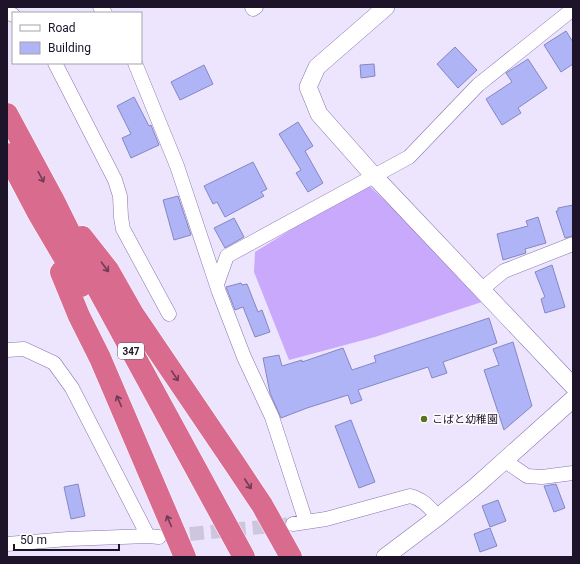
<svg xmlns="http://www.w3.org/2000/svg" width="580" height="564" viewBox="0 0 580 564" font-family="Roboto,'Noto Sans JP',sans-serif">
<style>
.forest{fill:#c8a9fb}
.building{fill:#afb4f7;stroke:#8487c3}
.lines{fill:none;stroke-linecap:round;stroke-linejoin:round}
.minor-tunnel{stroke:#cec6de;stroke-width:14;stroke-dasharray:14 7;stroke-linecap:butt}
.minor-casing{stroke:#8973ad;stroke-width:15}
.tertiary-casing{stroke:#8973ad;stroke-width:18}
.motorway-casing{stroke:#fff;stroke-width:23}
.minor{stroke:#fff;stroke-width:14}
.tertiary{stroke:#fff;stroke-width:17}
.motorway{stroke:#d86b8e;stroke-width:22}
.oneway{stroke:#713b57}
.poi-dot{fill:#5f711e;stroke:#fff;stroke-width:1.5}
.labels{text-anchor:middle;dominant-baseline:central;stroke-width:3;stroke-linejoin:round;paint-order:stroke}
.shield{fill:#fff;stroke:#615a6a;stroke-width:1}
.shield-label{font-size:10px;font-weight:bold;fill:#1d142a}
.poi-label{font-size:11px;fill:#1d142a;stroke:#fff;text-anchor:start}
</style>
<rect width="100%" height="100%" fill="#ede5fe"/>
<!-- forest -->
<path class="forest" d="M366,183L491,299L375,337L289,360L254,272L255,252Z"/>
<!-- building -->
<path class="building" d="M566,31L573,42V64L561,72L544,45Z
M455,47L477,70L458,88L437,64Z
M528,59L547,88L518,108L521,113L502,125L486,99L512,82L506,73Z
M374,64L375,76L361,78L360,65Z
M204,65L213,84L180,100L171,82Z
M134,97L149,126L151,125L159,145L131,158L122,138L131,134L117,106Z
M298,122L313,146L305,151L323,183L308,192L296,173L301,170L279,134Z
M253,162L267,189L261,192L264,196L225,217L217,202L213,204L204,186Z
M178,196L191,235L174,240L163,200Z
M573,205V236L565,238L556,211H558V208Z
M538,217L546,243L525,249L526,253L503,260L497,234L528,226L526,221Z
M234,218L244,237L225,248L214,228Z
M552,265L565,307L545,313L541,299L545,297L535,272Z
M241,283L242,285L247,284L258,312L262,310L270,332L255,337L243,307L235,310L226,287Z
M489,318L497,343L443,362L447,373L432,378L428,367L358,390L362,400L351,404L348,395L307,408L281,418L270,393L263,358L279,355L282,366L302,360V362L343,348L352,370L376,362L374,356Z
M513,342L532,406L504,430L484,370L499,365L493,349Z
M351,420L375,482L359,488L335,426Z
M78,484L85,516L71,519L64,487Z
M556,484L565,508L554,512L544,486Z
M498,500L506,521L490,527L482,506Z
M490,528L497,546L480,552L474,534Z"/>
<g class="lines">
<!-- minor-tunnel -->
<path class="minor-tunnel" d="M169,536L293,524"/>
<!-- minor casing -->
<g class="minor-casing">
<path id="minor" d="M100,7L105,13
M252,7L253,9L256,7
M7,12L13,15
M55,63L115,180L120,196L121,217L123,229L169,314
M135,63L177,166L219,292L244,357L272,417L306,522
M217,284L227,256L409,157L478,85L573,9
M482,289L504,271L573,244
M7,350L24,349L54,363L72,388L148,536
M505,461L527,476L542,477L573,473
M293,524L326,519L410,496C423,499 429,507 438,517
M7,544L68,539L148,536L159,537"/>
</g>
<!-- tertiary casing -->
<g class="tertiary-casing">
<path id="tertiary" d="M386,7L317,67L308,87L319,114L374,176L573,386
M385,557L438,517L476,486L573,399"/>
</g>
<!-- motorway casing -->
<g class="motorway-casing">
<path id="motorway" d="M7,114L55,203L92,278L244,557
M7,154L38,213L81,286
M82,237L108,270L133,314L236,466L262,505L291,557
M61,272L79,316L100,358L185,557"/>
</g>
<!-- minor -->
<use href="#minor" class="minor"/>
<!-- tertiary -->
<use href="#tertiary" class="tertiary"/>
<!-- motorway -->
<use href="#motorway" class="motorway"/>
</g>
<!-- one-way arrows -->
<defs><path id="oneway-shaft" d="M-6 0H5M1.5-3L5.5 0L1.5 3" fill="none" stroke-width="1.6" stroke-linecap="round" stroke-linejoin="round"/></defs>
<g class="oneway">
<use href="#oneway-shaft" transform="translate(41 177) rotate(62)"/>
<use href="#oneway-shaft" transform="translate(105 267) rotate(53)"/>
<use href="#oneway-shaft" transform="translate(175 376) rotate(56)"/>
<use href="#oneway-shaft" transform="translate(119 401) rotate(-113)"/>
<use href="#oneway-shaft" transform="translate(248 484) rotate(57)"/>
<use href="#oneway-shaft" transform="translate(169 521) rotate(-113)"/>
</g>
<!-- markers -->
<circle class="poi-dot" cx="424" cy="419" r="4"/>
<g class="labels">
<!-- shield labels -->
<rect class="shield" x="118" y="343" width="26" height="16" rx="3"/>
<g class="shield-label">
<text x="131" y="351">347</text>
</g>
<!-- poi labels -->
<g class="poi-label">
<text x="432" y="419">こばと幼稚園</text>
</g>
</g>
<!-- border -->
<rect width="580" height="564" fill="none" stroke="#1d142a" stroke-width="16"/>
<!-- legend -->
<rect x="12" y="12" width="130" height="52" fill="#ffffff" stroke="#a5a1aa"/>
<rect x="20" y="25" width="20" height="6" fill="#ffffff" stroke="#a5a1aa"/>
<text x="48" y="32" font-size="12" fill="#1d142a">Road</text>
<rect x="20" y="42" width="20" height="12" fill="#afb4f7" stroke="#a5a1aa"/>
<text x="48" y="52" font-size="12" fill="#1d142a">Building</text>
<!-- scale -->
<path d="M14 544v6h105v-6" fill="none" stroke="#1d142a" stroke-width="2"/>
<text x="20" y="544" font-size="12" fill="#1d142a" stroke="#ffffff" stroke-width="3" paint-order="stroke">50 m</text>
</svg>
